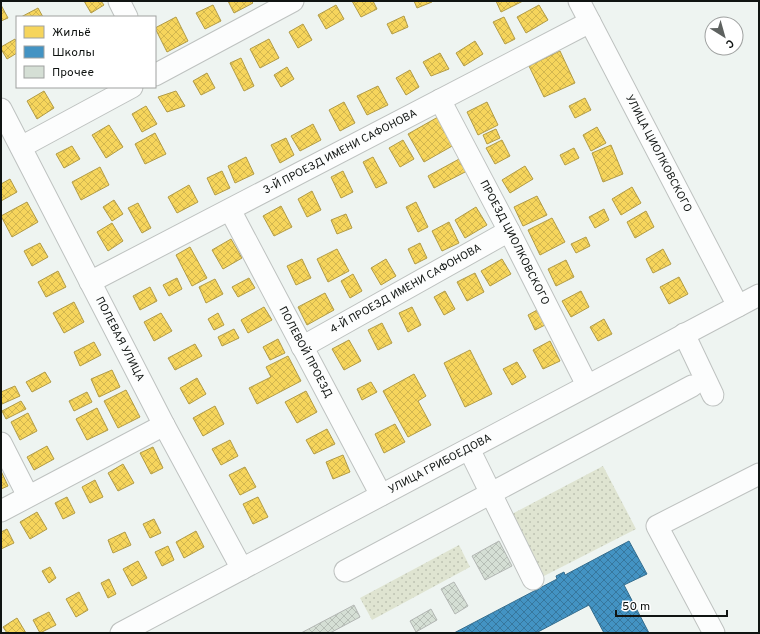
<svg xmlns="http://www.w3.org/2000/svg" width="760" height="634" viewBox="0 0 760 634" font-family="Overpass,sans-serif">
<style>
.green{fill:url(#green-dots)}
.homes{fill:url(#homes-cross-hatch);stroke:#b19b46}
.schools{fill:url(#schools-cross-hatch);stroke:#346d8e}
.building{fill:url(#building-cross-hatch);stroke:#b3b7b4}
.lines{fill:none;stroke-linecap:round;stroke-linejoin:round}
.minor-casing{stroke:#bec2c0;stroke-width:23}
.minor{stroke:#fcfdfd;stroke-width:21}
.labels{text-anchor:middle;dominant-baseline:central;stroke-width:4;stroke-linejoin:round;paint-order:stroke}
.street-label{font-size:11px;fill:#101412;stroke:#fff}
</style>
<defs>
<pattern id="green-dots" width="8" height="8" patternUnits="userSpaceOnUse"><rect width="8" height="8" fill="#dfe4d1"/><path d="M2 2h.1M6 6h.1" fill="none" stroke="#bec3b2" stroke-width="1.8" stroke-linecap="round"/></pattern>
<pattern id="homes-cross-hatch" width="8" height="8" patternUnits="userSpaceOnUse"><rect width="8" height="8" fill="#f6d55c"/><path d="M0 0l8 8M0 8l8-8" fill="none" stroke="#d2b64f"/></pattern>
<pattern id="schools-cross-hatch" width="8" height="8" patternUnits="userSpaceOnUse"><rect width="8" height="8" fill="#4393c3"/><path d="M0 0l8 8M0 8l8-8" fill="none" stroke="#37779d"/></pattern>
<pattern id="building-cross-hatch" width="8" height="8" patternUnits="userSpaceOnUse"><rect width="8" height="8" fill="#d5dfd5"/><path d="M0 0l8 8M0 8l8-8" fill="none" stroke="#b6beb6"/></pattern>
</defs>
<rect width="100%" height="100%" fill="#eef4f1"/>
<!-- green -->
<path class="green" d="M603,466L636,529L544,576L512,514Z
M459,545L470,567L372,620L360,598Z"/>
<!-- homes -->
<path class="homes" d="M84,1H101L104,5L91,13Z
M228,1H251L253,3L234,13Z
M352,1H373L377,9L361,17Z
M414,1H431L432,2L417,8Z
M496,1H523L501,12Z
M1,5L8,18L1,21Z
M213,5L221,21L205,29L196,13Z
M336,5L344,19L326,29L318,15Z
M539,5L548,20L526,33L517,17Z
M38,8L43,17H21Z
M404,16L408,27L392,34L387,24Z
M176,17L188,41L167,52L155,28Z
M504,17L515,39L505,44L493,22Z
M303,24L312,40L298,48L289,32Z
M15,39L17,43V53L7,59L1,49V47Z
M269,39L279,58L260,68L250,49Z
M475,41L483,54L464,66L456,53Z
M560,51L575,83L544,97L529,66Z
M440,53L449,69L431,76L423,62Z
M241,58L254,86L244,91L230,63Z
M287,67L294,79L281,87L274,75Z
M410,70L419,87L406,95L396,78Z
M207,73L215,88L201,95L193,81Z
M378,86L388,105L367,115L357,96Z
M44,91L54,108L37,119L27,101Z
M176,91L185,106L167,112L158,97Z
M585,98L591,110L575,118L569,106Z
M344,102L355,123L340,131L329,110Z
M487,102L498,125L478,135L467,112Z
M146,106L157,124L142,132L132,114Z
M438,117L454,145L424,162L408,134Z
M313,124L321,140L300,151L291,136Z
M109,125L123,147L106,158L92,135Z
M597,127L606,143L591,151L583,135Z
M496,129L500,138L487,144L483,135Z
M155,133L166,154L145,164L135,144Z
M286,138L294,155L280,163L271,145Z
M403,140L414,159L400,167L389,148Z
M502,140L510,156L495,164L486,148Z
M611,145L623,174L603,182L592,153Z
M72,146L80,159L64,168L56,154Z
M574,148L579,158L565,165L560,155Z
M246,157L254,174L235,183L228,166Z
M373,157L387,183L376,188L363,162Z
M461,158L467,171L434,188L428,176Z
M525,166L533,179L510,193L502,180Z
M100,167L109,185L81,200L72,182Z
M222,171L230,188L215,195L207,178Z
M343,171L353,192L341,198L331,177Z
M10,179L17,192L1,201V184Z
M189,185L198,202L177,213L168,197Z
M632,187L641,203L621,215L612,199Z
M312,191L321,210L307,217L298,199Z
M537,196L547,215L523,226L514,207Z
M114,200L123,214L112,221L103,207Z
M27,202L38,222L12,237L1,216Z
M416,202L428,227L418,232L406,207Z
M138,203L151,228L142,233L128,208Z
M281,206L292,227L274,236L263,216Z
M476,207L487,225L465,238L455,220Z
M604,209L609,220L595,228L589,217Z
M646,211L654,227L635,238L627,222Z
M346,214L352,228L337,234L331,220Z
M552,218L565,242L540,255L528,230Z
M449,222L459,243L442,251L432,231Z
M112,223L123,241L108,251L97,232Z
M586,237L590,246L576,253L571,244Z
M231,239L242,258L223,269L212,250Z
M40,243L48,257L32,266L24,251Z
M420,243L427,258L415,264L408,249Z
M190,247L207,278L192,286L176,255Z
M337,249L349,271L328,282L317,259Z
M663,249L671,264L653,273L646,259Z
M302,259L311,278L296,285L287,266Z
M386,259L396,276L381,285L371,268Z
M502,259L511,274L490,286L481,271Z
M566,260L574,277L556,286L548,269Z
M58,271L66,287L46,297L38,282Z
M475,273L484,292L467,301L457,282Z
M353,274L362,291L350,298L341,281Z
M679,277L688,294L669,304L660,287Z
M177,278L182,289L169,296L163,285Z
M249,278L255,288L238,297L232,287Z
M215,279L223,294L206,303L199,287Z
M150,287L157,301L140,310L133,296Z
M445,291L455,309L444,315L434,297Z
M581,291L589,307L571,317L562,301Z
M325,293L334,310L307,325L298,307Z
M74,302L84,322L64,333L53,313Z
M264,307L272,320L248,333L241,320Z
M412,307L421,325L408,332L399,313Z
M539,309L547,324L535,330L528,315Z
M161,313L172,331L154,341L144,322Z
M218,313L224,325L214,330L208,319Z
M604,319L612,334L598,341L590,327Z
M382,323L392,343L378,350L368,330Z
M234,329L239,338L222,346L218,337Z
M278,339L285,353L270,360L263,347Z
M349,340L361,361L344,370L332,349Z
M550,341L560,361L543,369L533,350Z
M94,342L101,355L80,366L74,352Z
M195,344L202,356L175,370L168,358Z
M470,350L492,394L465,407L444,363Z
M288,356L301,381L257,404L249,388L271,377L266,367Z
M517,362L526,377L512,385L503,369Z
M112,370L120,387L99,397L91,379Z
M45,372L51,382L32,392L26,382Z
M414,374L426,396L418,401L431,425L408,437L383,391Z
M197,378L206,394L189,404L180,388Z
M371,382L377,392L362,400L357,389Z
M15,386L20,396L2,404L1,402V392Z
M126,390L140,417L118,428L104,401Z
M306,391L317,412L297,423L285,402Z
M87,392L92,402L74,411L69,401Z
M21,401L26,409L6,419L2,411Z
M215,406L224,424L203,436L193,418Z
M97,408L108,430L87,440L76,419Z
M28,413L37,431L20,440L11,422Z
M395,424L405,442L384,453L375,434Z
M327,429L335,444L314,454L306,440Z
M230,440L238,456L221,465L212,449Z
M47,446L54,459L34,470L27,457Z
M153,447L163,468L151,474L140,453Z
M343,455L350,472L333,479L326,462Z
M123,464L134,483L118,491L108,473Z
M245,467L256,487L240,495L229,475Z
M1,471L8,486L1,489Z
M95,480L103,497L90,503L82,487Z
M67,497L75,513L63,519L55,503Z
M258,497L268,517L253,524L243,504Z
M37,512L47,529L30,539L20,522Z
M154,519L161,533L150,538L143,524Z
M7,529L14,543L1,549V532Z
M196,531L204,547L184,558L176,542Z
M125,532L131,545L113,553L108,540Z
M168,546L174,560L162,566L155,552Z
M138,561L147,578L132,586L123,569Z
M50,567L56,578L49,583L42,571Z
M109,579L116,594L108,598L101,583Z
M79,592L88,610L76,617L66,599Z
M49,612L56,625L40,633L33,620Z
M17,618L26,633H7L3,627Z"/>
<!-- schools -->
<path class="schools" d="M629,541L647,574L624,585L649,633H604L589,605L536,633H454L557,579L556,576L564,572L565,575Z"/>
<!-- building -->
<path class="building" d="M499,541L512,566L485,580L472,556Z
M454,582L468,606L455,614L441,589Z
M354,605L360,617L330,633H301Z
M431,609L437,620L416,632L410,621Z"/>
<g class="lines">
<!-- minor casing -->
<g class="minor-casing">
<g id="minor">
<path d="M119,1L127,17"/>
<path id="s1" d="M579,1L738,306"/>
<path d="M155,75L293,1"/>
<path id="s2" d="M440,100L509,231L587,385"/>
<path id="s3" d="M1,109L164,425L242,569"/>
<path d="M21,147L132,87"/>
<path id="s4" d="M230,210L381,495"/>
<path id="s5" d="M90,282L590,22"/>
<path d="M684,334L713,395"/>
<path id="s6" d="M302,347L509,231"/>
<path d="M1,443L28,496"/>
<path d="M469,449L533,579"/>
<path d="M1,511L164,425"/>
<path d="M345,571L692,386"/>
<path id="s7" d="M121,633L759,295"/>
<path d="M714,633L657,526L759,474"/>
</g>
</g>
<!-- minor -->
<use href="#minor" class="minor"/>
</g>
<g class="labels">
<!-- street labels -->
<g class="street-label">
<text stroke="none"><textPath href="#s5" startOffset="282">3-Й ПРОЕЗД ИМЕНИ САФОНОВА</textPath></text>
<text stroke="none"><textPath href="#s1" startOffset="172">УЛИЦА ЦИОЛКОВСКОГО</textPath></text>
<text stroke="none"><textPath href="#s2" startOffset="161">ПРОЕЗД ЦИОЛКОВСКОГО</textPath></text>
<text stroke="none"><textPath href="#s6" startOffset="119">4-Й ПРОЕЗД ИМЕНИ САФОНОВА</textPath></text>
<text stroke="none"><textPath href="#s3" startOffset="259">ПОЛЕВАЯ УЛИЦА</textPath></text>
<text stroke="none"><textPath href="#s4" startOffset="161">ПОЛЕВОЙ ПРОЕЗД</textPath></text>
<text stroke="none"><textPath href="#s7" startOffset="361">УЛИЦА ГРИБОЕДОВА</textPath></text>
</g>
</g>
<!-- border -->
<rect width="760" height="634" fill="none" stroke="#101412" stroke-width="4"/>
<!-- legend -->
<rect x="16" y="16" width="140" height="72" fill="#ffffff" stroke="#9fa1a0"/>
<rect x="24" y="26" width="20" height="12" fill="#f6d55c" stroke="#9fa1a0"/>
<text x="52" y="36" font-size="12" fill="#101412">Жильё</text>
<rect x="24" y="46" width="20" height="12" fill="#4393c3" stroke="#9fa1a0"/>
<text x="52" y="56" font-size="12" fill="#101412">Школы</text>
<rect x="24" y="66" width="20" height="12" fill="#d5dfd5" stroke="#9fa1a0"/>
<text x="52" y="76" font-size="12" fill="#101412">Прочее</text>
<!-- north arrow -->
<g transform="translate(724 36) rotate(143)"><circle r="19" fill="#ffffff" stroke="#9fa1a0"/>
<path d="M0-3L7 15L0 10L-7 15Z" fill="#5e6260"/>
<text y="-6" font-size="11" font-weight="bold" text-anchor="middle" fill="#101412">С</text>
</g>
<!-- scale -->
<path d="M616 610v6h111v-6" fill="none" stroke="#101412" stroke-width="2"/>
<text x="622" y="610" font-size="12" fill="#101412" stroke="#ffffff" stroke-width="3" paint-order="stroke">50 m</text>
</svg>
